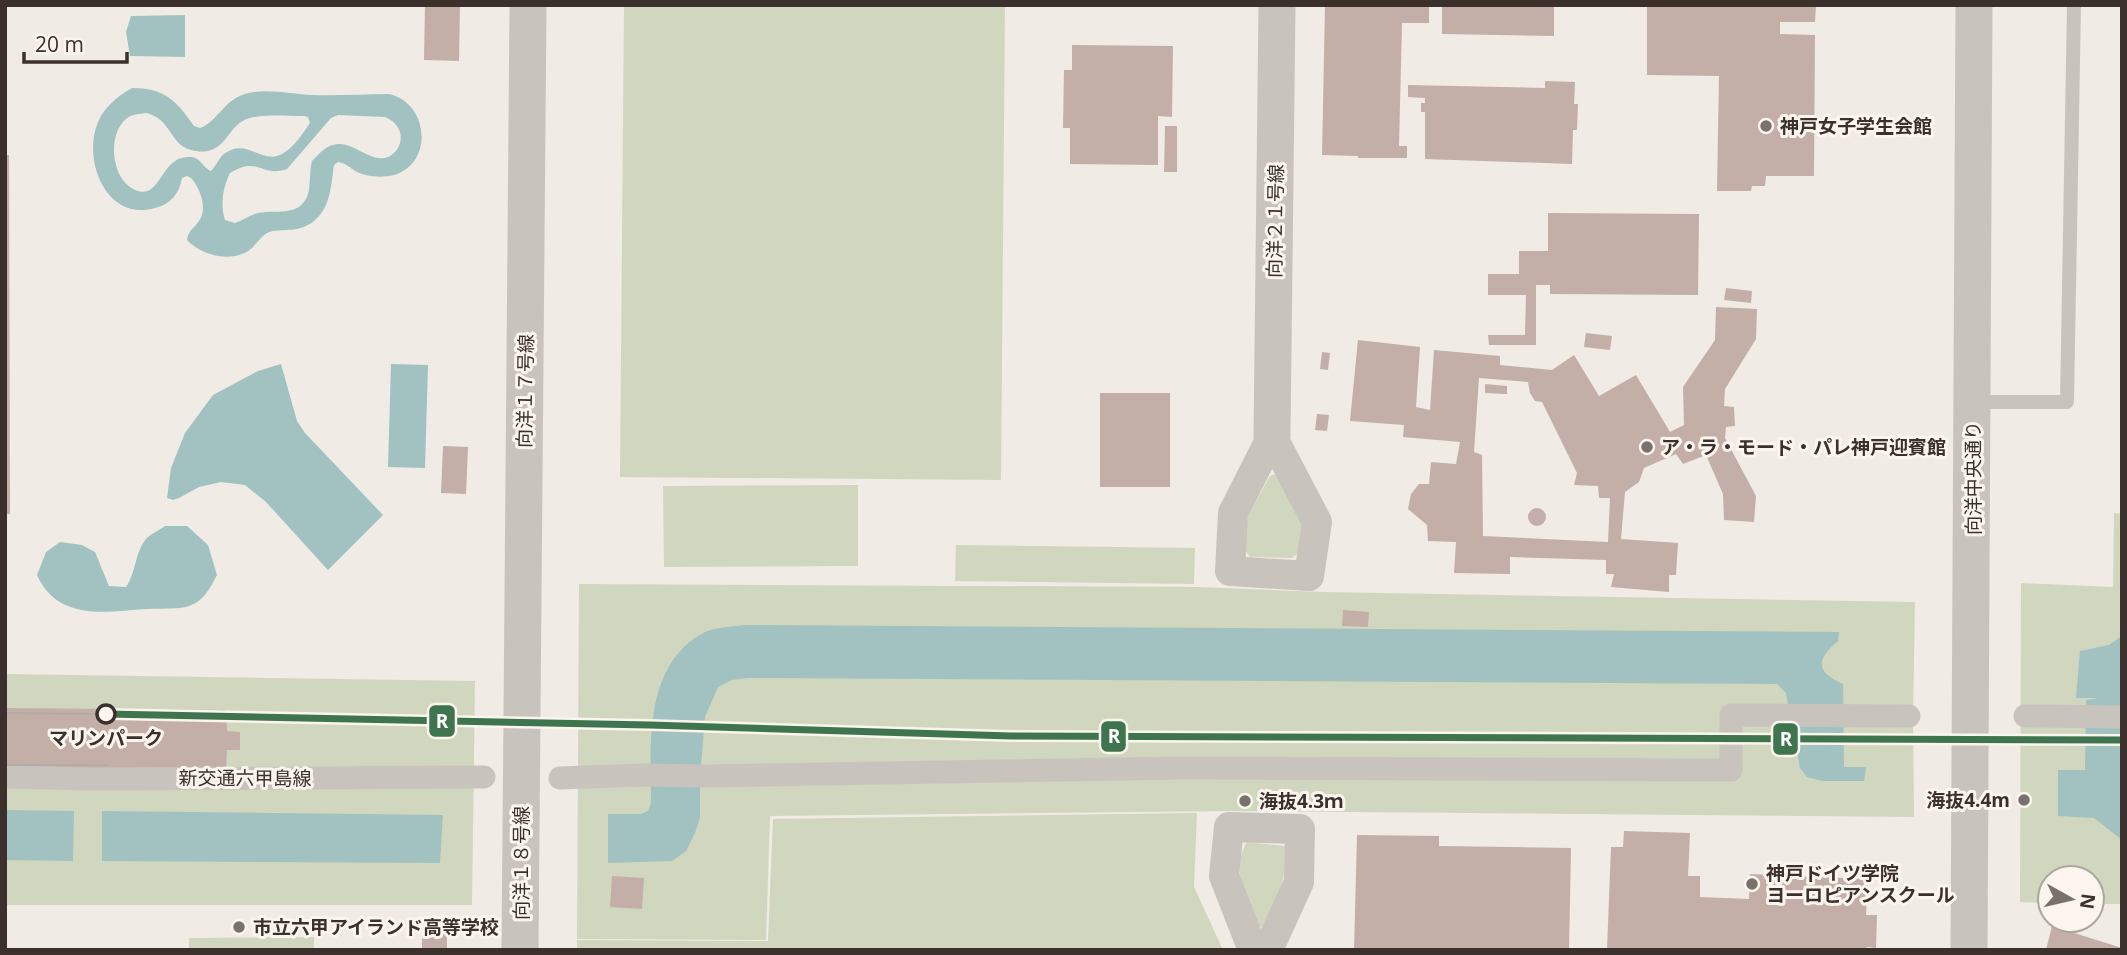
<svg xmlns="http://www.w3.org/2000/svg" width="2127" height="955" viewBox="0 0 2127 955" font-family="'Open Sans','Noto Sans JP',sans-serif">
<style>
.green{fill:#d1d6bf}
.water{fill:#a1c2c1;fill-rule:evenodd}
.building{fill:#c3afa7;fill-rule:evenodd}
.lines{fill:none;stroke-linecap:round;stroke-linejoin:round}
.service{stroke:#c9c3be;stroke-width:14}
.pedestrian{stroke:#c9c3be;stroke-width:23}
.minor{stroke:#c9c3be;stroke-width:30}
.tertiary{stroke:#c9c3be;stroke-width:37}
.tram{stroke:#b1aca8;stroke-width:2}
.rail-1-casing{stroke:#fbf5ee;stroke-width:12}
.rail-1{stroke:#3e754e;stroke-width:7}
.poi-dot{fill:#7a716c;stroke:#fbf5ee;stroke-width:2.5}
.stop-dot{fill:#fbf5ee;stroke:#3b302b;stroke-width:3.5}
.labels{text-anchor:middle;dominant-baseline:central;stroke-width:6;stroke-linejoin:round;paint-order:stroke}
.poi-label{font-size:19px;font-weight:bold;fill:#3b302b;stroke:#fbf5ee;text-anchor:start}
.street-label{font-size:19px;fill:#3b302b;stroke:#fbf5ee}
.stop-label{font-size:19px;font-weight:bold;fill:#3b302b;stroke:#fbf5ee}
.line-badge{stroke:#fbf5ee;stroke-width:2.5}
.badge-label{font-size:19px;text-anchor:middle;font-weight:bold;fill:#fff}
</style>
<rect width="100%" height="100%" fill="#f0ebe5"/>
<!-- green -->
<path class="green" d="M624,5H1005L1001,480L620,477Z
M1275,474L1280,476L1302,520L1298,553L1292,558L1250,557L1244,549L1248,516L1270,476Z
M858,485V566L664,567L663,486Z
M2114,513L2122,514V904H2092V878H2050V903L2020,902L2021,583L2113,587Z
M956,545L1195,548L1194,584L955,581Z
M579,584L1198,587L1323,592L1915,602L1913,717L1914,817L1230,811L770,816L766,940L577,939Z
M5,674L475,681L472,905H5Z
M1197,813L1194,887L1223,950H577V940L768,941L773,819Z
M1247,842L1285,846C1292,870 1273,906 1262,927L1256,926C1246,898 1230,871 1247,842Z
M314,937V950H189V938Z"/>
<!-- water -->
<path class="water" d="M185,15V57L130,56L126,32L131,16Z
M132,88C164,88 176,100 194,126L200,128C217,122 223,102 242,95C263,87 290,94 312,95C338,96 363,94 389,94C429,103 434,163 394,175C383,178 367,177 357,172C350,168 346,163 338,162L334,165C331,185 331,207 314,221C300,232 288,229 273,231C264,232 258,242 252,248C234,264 202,256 187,240C188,231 194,228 199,221C208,208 200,188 191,178L187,176L182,178C179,194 171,204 155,208C106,222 82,160 98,122C105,106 118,96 132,88ZM147,113C173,121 169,144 191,150C228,159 225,124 250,118C267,114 287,116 304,116L308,117L310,123C303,133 295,146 285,152C265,167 249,140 229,151C219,155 218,164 211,171C202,167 201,157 190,157C159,154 161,208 130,187C111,174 108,134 126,119C132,114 139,114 147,113ZM338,115L385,117C392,120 397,124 400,132C402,138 400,147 395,152C377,170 359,144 339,144C327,144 320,153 312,161C309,172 311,184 308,194C300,219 274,208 255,214C248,216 242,221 235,223L225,220C220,205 223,187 230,173C259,155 261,178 287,169L331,118Z
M281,364L297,421L305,433L383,515L328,570L266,502L245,485L221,482L199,487L179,498L173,500L167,498L171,468L185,433L213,395L258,371Z
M391,364L428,365L425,468L388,467Z
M165,526H187L208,545L217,575C210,588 204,601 189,606C177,610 159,608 146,609C104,612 58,621 37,575L46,552L60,542L82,545L95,552L109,586L126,587C136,573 135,552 146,539C150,534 160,530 165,526Z
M745,625L1839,632L1838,641C1816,660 1815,671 1843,684L1844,767H1866L1864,781H1823L1807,777L1800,768L1786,693L1777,684L747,678L732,680L718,687L705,717L700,778V818L695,833L686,851L672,861L608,863V814H641L648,811L651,803C651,748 643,671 698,636C711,627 729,627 745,625Z
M2122,636V840L2094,818L2058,816V770H2085L2086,700L2098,698H2076L2080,651L2109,645Z
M5,810L74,811L73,861L5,860Z
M102,811L443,815L440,863L102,861Z"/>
<!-- building -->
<path class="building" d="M425,5H460L459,61L424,60Z
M1325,5H1429V23H1402L1399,146H1407V158H1358V156L1322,155Z
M1442,5H1554V36L1442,34Z
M1647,5H1816L1815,22H1780V34L1815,35L1814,176H1766L1765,186H1752L1751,191H1717L1719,76L1647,75Z
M1072,45L1173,46L1172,117L1158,116V165L1070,164V128H1063L1064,70H1072Z
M1545,81L1575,82L1574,104H1578L1577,130H1573L1572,164L1425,159V112H1421V103H1425V98L1408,97V85L1545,88Z
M1165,126H1177V172H1164Z
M5,155H9L10,514H5Z
M1548,213L1699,214L1698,295L1550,294V285H1536V345H1489L1488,335H1525L1526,295H1488V274H1519V251H1548Z
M1726,288L1752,291L1751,303L1724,300Z
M1716,307L1757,309L1756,339L1725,389L1724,406L1734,407L1735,426L1726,427L1725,438L1756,496L1754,522L1724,520L1723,494L1706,455L1683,464L1676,454L1644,468L1639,482L1625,492L1621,539L1678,543L1676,575H1669V592L1611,587L1614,574H1606V560L1510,557V574L1454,573L1456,542L1428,541L1427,525L1408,509L1411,494L1419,484H1429L1431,462L1456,464L1460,442L1403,437L1404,425L1350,421L1358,340L1420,347L1416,407L1430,410L1434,350L1500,356V365L1552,370L1574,355L1599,396L1636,375L1670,432L1684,425L1683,387L1715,340ZM1479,378L1528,382L1530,393L1535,401L1542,402L1577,473L1574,485L1598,486L1599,498H1610L1608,542L1483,536L1482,455L1474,452Z
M1586,333L1612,336L1610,350L1584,347Z
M1322,352L1330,353L1328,370L1320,369Z
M1485,384L1507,386V394L1485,393Z
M1100,393H1170V487H1100Z
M1317,414L1329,415L1327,431L1315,430Z
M443,446L468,447L466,494L441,493Z
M1528 517a9 9 0 1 1 18 0a9 9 0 1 1-18 0Z
M1343,610L1369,612L1368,627L1342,626Z
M5,708L226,710L227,731L240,732V750H227L226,771L5,770Z
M1624,831L1690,833L1688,876H1700V897L1749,899L1750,874L1868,879L1866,915H1877L1876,948L1867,947L1866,950H1607L1611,847H1623Z
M1357,835L1439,836V846L1571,848L1569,950H1354Z
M612,876L644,878L642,909L610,907Z
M422,922L447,923V950H422Z
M2052,926L2122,948V950H2046Z"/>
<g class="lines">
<!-- service -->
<path class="service" d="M1973,402H2067L2074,5"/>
<!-- pedestrian -->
<path class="pedestrian" d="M2025,716L2122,717
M5,777L91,779L484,777
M560,778L645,775L706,776L1179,768L1731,770V715L1909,716"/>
<!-- minor -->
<path class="minor" d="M1272,436L1317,522L1309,576L1230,571L1233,513Z
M1253,950L1224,876L1229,827L1300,829L1299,882L1268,950"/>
<!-- tertiary -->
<path class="tertiary" d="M1272,436L1277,5
M520,950L528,5
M1969,950L1974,5"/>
<!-- tram -->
<path class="tram" d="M5,713L106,714
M5,765H108"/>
<!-- rail-1 casing -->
<g class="rail-1-casing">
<path id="rail-1" d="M106,714L650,725L1011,736L2122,740"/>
</g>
<!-- rail-1 -->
<use href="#rail-1" class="rail-1"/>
</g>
<!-- markers -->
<g class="poi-dot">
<circle cx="1766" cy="126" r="7"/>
<circle cx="1647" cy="447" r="7"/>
<circle cx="2024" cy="800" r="7"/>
<circle cx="1245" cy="801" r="7"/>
<circle cx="1752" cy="884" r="7"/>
<circle cx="239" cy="927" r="7"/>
</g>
<circle class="stop-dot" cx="106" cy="714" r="9"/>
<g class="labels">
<!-- poi labels -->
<g class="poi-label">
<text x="1780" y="126">神戸女子学生会館</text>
<text x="1661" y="447">ア・ラ・モード・パレ神戸迎賓館</text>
<text x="2010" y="800" text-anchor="end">海抜4.4m</text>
<text x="1259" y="801">海抜4.3ｍ</text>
<text x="1766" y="873">神戸ドイツ学院<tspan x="1766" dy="22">ヨーロピアンスクール</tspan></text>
<text x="253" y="927">市立六甲アイランド高等学校</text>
</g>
<!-- street labels -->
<g class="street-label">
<text transform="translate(1275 221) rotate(-89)">向洋２１号線</text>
<text transform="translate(525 391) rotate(-89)">向洋１７号線</text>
<text transform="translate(1973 478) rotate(-90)">向洋中央通り</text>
<text x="245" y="778">新交通六甲島線</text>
<text transform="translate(521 863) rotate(-90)">向洋１８号線</text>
</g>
<!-- stop labels -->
<g class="stop-label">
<text x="106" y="738">マリンパーク</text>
</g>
</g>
<g class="line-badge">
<rect x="428" y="704" width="28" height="34" rx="7" fill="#3e754e"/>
<rect x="1100" y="720" width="27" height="33" rx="7" fill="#3e754e"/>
<rect x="1772" y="722" width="27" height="34" rx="7" fill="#3e754e"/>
</g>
<g class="badge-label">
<text x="442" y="728">R</text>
<text x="1114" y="743">R</text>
<text x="1786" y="746">R</text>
</g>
<!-- border -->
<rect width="2127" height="955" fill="none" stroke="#3b302b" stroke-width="14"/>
<!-- north arrow -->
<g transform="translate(2071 899) rotate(98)"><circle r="33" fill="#fbf5ee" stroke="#aea6a0" stroke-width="2"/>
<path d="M0-5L12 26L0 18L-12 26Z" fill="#7a716c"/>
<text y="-10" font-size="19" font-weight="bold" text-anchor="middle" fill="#3b302b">N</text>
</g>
<!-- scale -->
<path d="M24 52v10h103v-10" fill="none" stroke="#3b302b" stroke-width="3.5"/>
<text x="35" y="52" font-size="21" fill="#3b302b" stroke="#fbf5ee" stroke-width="5" paint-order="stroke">20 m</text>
</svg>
